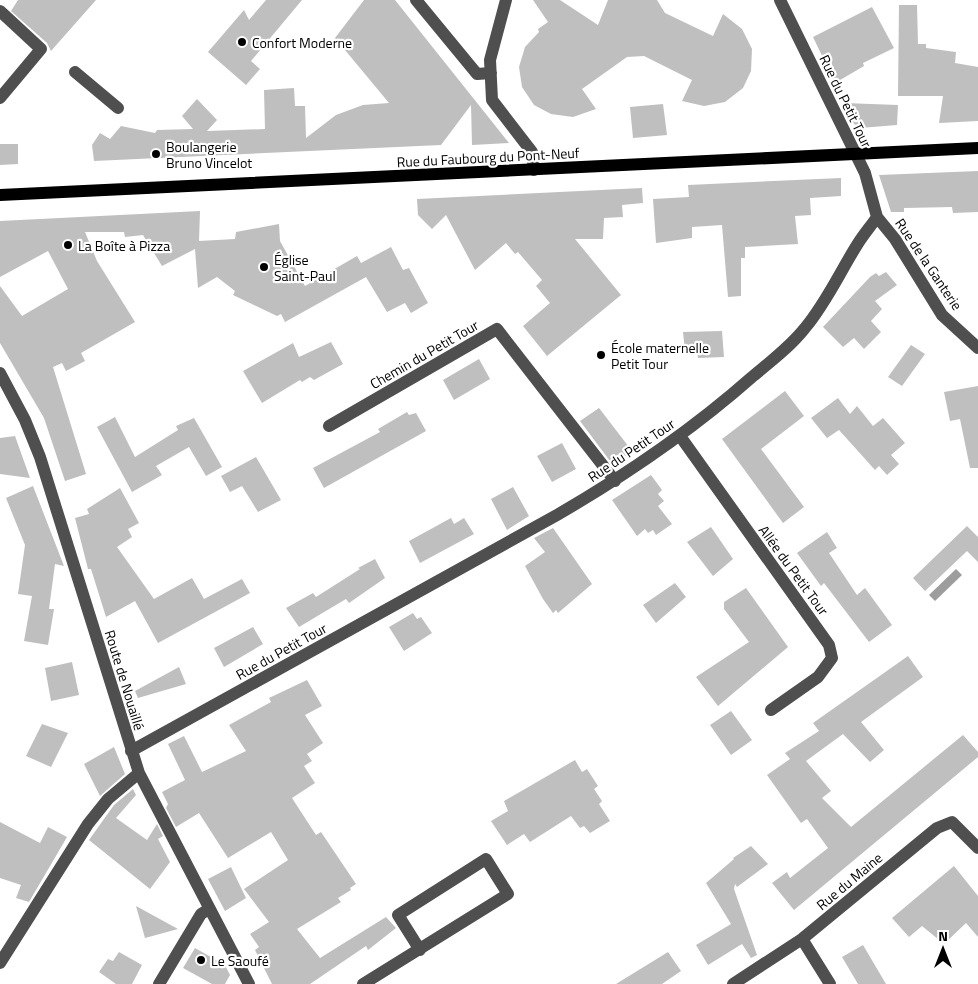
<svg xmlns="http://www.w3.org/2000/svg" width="978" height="984" viewBox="0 0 978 984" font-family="'Titillium Web',sans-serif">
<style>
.water{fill:#9d9d9d}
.building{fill:#bfbfbf}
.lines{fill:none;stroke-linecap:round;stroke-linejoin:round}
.minor{stroke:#4f4f4f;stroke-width:12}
.major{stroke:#000;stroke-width:12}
.poi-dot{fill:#000;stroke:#fff;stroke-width:2}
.labels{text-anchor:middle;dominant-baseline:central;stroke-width:4.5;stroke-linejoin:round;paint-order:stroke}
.poi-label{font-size:14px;fill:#000;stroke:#fff;text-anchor:start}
.street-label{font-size:14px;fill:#000;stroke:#fff}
</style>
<rect width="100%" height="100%" fill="#fff"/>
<!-- water -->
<path class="water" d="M956,569L962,575L935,601L929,595Z"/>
<!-- building -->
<path class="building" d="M18,0H96L51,51L47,43L11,11Z
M266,0H302L251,61L260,69L246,85L208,52L244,10L249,20Z
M364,0H395L509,143L472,145L471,105L441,145L94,161L92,145L100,133L110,139L121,126L155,133L157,130L193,129L182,116L197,99L217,120L207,131L265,129L264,90L294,88L295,106H305L306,138L336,115L363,105L389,103L335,38Z
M533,0H560L598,25L608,0H657L665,13L713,36L723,14L742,29L752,49L751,71L743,88L725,102L704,106L682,101L692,80L644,56L627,57L582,89L596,109L573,117L551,114L534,105L522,87L519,67L525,47L539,32L538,29L548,22Z
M899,5H917L918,44H926V48L956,52L955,63L978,67V121L939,123L943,96H898Z
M872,7L894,48L863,63L864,66L835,83L813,37Z
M844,103L898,105L897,125L860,128L853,123Z
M663,104L667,135L633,138L630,107Z
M0,144H18V164L0,165Z
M978,171V212L953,213L952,207L904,208V212H891L879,175Z
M841,178V196L810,198L811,215L795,216L798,244L745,247V258H741V296L728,297L722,225L692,227V238L656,243L653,199L689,197L688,185Z
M642,188L643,203L622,205L623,217L604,218L603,239H575L621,295L547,356L523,326L550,303L536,286L542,280L518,252L515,254L506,243L475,270L446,215L432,229L418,215L417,199Z
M200,211L199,241L235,239L236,232L279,224L280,241L305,286L357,256L361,263L391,247L403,270L409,268L428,303L411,313L405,303L387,312L366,277L285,322L281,314L277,316L233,295L235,291L217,277L198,288L195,249L162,266L143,235L125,237L124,232H85L97,261L135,322L81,353L85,361L66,371L62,363L53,367L86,474L65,481L44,418L0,343V286L22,316L68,289L48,251L0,277V221Z
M886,272L897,285L875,301L882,309L871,321L881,332L864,349L854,338L843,347L823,327L870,277L876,273L879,276Z
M722,331L724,357L698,358L697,350L685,351L683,332Z
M331,342L343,364L314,380L310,377L302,382L300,380L262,403L243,371L293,343L299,357Z
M911,345L925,354L902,386L888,377Z
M479,359L490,379L454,400L443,380Z
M978,386V468H970L960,419L950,421L944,392Z
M785,391L804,416L761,449L804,507L783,523L722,439Z
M838,398L850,414L857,406L873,426L883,418L905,443L891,455L899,464L887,475L879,466L875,470L839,430L827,438L811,418Z
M599,408L632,451L613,465L580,421Z
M407,412L409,415L416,413L426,431L324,488L313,468L380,432L378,429Z
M115,417L135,457L178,430L176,426L194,418L222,467L206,476L189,447L156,466L162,475L132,492L97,427Z
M15,436L30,478L0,474V438Z
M562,443L576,469L552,482L537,456Z
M256,457L281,500L258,512L242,486L230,492L221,476Z
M651,475L662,490L658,494L664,501L658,506L672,524L656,535L653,530L648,533L645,529L637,536L612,500Z
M33,486L64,566L55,564L49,609H54L48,645L24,641L32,596L18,594L25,545L6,498Z
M513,487L529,516L507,530L491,499Z
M120,488L139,523L128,529L132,537L117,547L154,599L192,578L204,599L242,579L250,593L158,643L135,601L106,617L91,569H88L75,518L89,514L87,509Z
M451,518L454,524L464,518L474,534L420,563L409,541Z
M967,526L978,537V562L967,551L925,591L913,578Z
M711,527L733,559L713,576L687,542Z
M553,528L592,584L558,613L556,610L553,613L543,599L525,566L545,552L534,538Z
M827,532L837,548L829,553L857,595L865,588L892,625L869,642L824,583L821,586L797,553Z
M375,559L385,578L349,603L346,599L299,627L286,608L313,593L316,597L360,569L358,568Z
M675,583L686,597L656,623L643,605Z
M746,588L788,647L718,706L696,677L749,642L724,609V602Z
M413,613L417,619L421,617L432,633L404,651L389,627Z
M253,627L263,644L224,667L214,648Z
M908,656L923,677L861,722L884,750L870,762L843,734L806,761L831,791L822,798L851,827L963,735L978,752V757L794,910L772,883L787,872L790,878L828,848L807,819L801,823L767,775L790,759L785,753L819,731L813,723Z
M72,662L79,695L51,701L45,668Z
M179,667L186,684L138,698L135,691Z
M307,680L322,706L305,715L323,743L307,754L312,761L304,766L315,783L292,798L316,835L321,832L356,884L350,888L351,890L338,898L341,902L297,929L320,958L386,917L396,928L368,950L366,946L310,984H272L255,950L259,947L250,934L269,922L244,889L288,860L271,832L228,858L199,813L176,827L166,808L168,804L162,792L185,780L168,744L184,736L202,772L246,751L229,725L271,702L269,698Z
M731,711L752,740L731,755L710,725Z
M42,724L68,733L51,767L26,756Z
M114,747L125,774L100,796L84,764Z
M575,760L582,772L587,769L598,786L594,789L602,801L599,804L610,821L590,833L584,826L580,828L571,816L530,842L524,834L507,845L491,821L508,811L504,801Z
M133,789L136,795L116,818L147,840L157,824L163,836L158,839L170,862L150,889L89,840L114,805Z
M0,822L40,843L48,827L67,837L29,902L16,898L21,885L0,878Z
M751,846L768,864L737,887L735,884L734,889L757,955L751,958L742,944L708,965L696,945L731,924L706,883L734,859L733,858Z
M954,866L978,896V937L966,923L944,944L922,926L909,937L892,918Z
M231,867L246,898L225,911L208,879Z
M136,906L178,929L145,938Z
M863,945L886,984H858L842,957Z
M195,948L225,965L230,975L225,984H212L183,968Z
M119,952L142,965L132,984H116L99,972L108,959L113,961Z
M668,952L681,971L662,984H616Z"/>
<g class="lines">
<!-- minor -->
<path class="minor" d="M416,0L477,74L491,73
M506,0L490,60L492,100L532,152L534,170
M780,0L865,173L877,217L895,239L942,315L978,348
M0,11L41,49L0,98
M75,72L118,108
M0,373L25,420L40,457L139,773L249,984
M329,426L497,329L615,481
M680,436L829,645L832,658L818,677L771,710
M131,751L557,515C626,475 692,430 752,377C770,362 790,347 805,328C826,303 840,272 857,245C863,235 871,226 877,217
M802,939L830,984
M0,963L88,824L108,799L139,773
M159,984L201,914L209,909
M363,984L508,894L486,859L398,915L420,950
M733,984L802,939L937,828L952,822L978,848"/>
<!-- major -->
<path class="major" d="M0,195L978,148"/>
</g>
<!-- markers -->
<g class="poi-dot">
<circle cx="242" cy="42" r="5"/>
<circle cx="156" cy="154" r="5"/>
<circle cx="68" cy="245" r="5"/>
<circle cx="264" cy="267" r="5"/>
<circle cx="601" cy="355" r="5"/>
<circle cx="201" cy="960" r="5"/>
</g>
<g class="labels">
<!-- poi labels -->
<g class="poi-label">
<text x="252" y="42">Confort Moderne</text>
<text x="166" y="146">Boulangerie<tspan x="166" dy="16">Bruno Vincelot</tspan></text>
<text x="78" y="245">La Boîte à Pizza</text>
<text x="274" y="259">Église<tspan x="274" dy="16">Saint-Paul</tspan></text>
<text x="611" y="347">École maternelle<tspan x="611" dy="16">Petit Tour</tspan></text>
<text x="211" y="960">Le Saoufé</text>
</g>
<!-- street labels -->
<g class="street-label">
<text transform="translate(846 101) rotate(64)">Rue du Petit Tour</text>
<text transform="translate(488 157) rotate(-3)">Rue du Faubourg du Pont-Neuf</text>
<text transform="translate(929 264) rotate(56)">Rue de la Ganterie</text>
<text transform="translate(424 354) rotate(-30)">Chemin du Petit Tour</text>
<text transform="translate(631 450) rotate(-34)">Rue du Petit Tour</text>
<text transform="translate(794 570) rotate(54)">Allée du Petit Tour</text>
<text transform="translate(281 651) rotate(-29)">Rue du Petit Tour</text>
<text transform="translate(125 680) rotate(73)">Route de Nouaillé</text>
<text transform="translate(849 881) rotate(-40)">Rue du Maine</text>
</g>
</g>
<!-- north arrow -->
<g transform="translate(943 949)" stroke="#ffffff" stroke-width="4" paint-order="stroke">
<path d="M0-4L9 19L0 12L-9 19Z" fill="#000000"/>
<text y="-8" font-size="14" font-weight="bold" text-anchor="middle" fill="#000000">N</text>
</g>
</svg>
